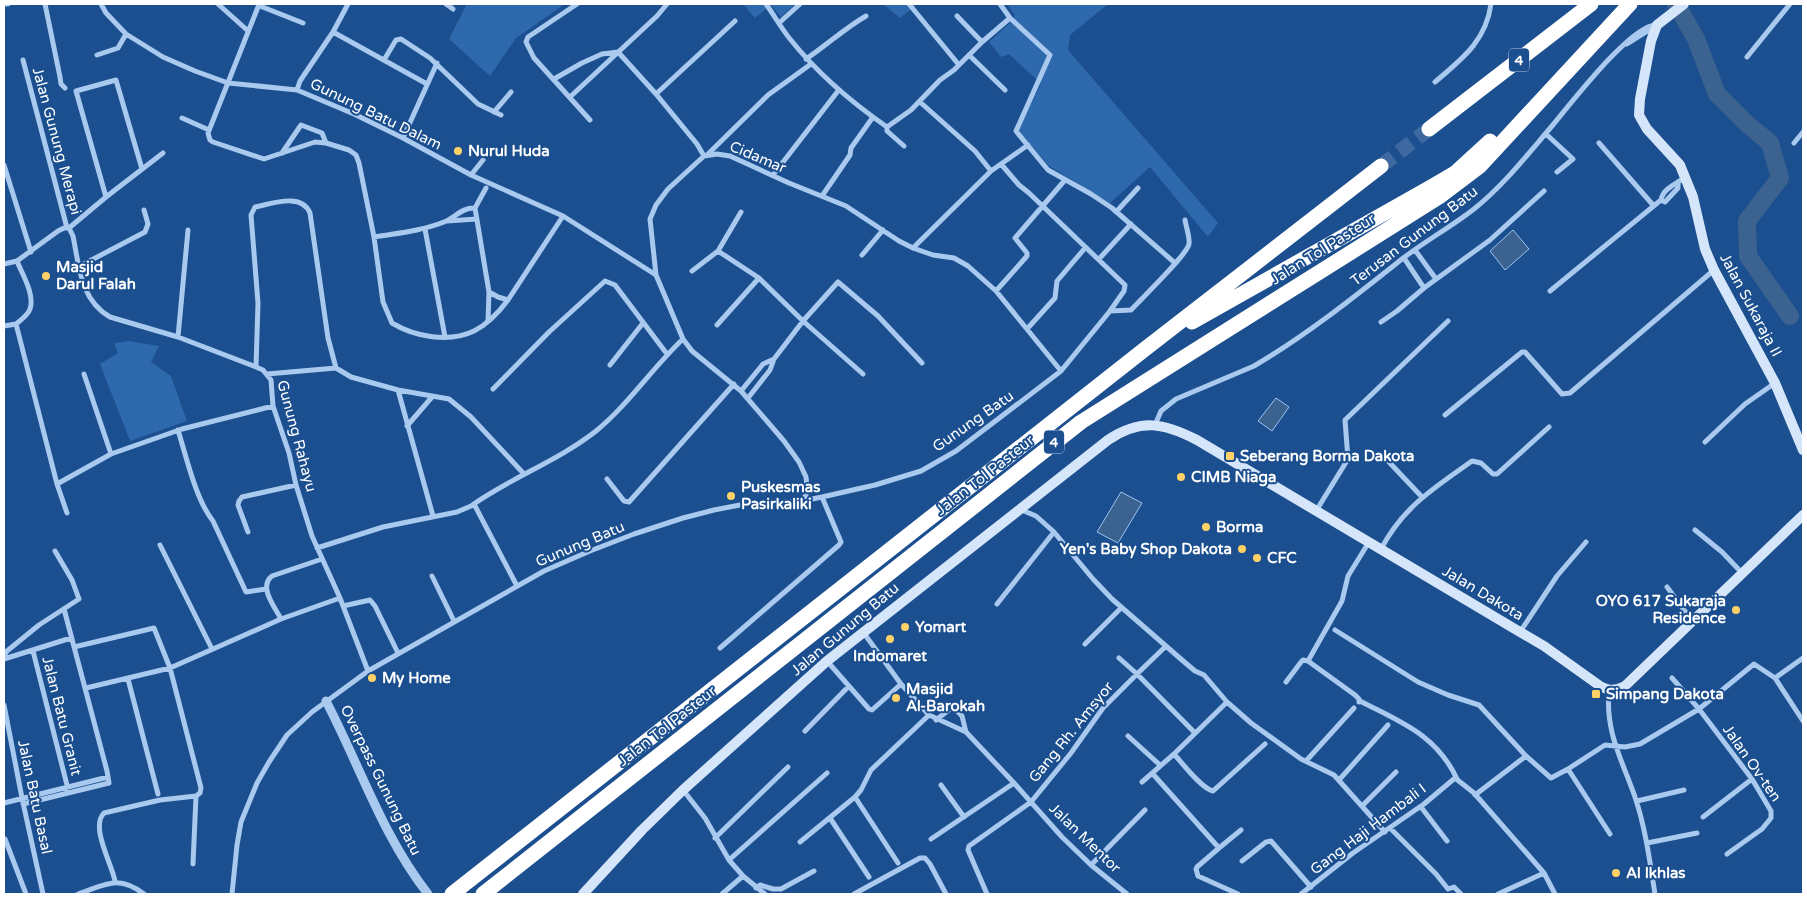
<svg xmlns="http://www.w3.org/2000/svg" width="1807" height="898" viewBox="0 0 1807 898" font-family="'Varela Round',sans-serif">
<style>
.green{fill:#2e69ad}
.water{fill:#3c6290;stroke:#9cc4f0}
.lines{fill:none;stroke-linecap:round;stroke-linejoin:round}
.river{stroke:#3c6290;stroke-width:18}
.motorway-tunnel{stroke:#3d69a0;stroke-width:15;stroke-dasharray:15 8;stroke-linecap:butt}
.minor{stroke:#a9c9ee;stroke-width:5}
.tertiary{stroke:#a9c9ee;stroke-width:9}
.secondary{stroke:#d6e6fa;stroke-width:10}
.motorway{stroke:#fff;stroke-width:15}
.poi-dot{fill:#ffd166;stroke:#1b4f8f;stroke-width:2}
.labels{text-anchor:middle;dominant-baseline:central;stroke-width:4;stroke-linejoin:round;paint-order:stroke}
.shield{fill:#1b4f8f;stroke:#bbcadd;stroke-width:1}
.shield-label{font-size:14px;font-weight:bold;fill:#fff}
.street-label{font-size:15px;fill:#fff;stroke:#1b4f8f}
.poi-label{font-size:15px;font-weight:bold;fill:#fff;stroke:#1b4f8f;text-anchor:start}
</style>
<rect width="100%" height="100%" fill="#1b4f8f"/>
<!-- green -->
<path class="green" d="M467,4H565L516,38L490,76L449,39Z
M743,4H795L781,17L771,5L755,18Z
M883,4H918L900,18Z
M1007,4H1108L1070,35L1068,50L1218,223L1208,237L1150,167L1110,203L1049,166L1018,130L1041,84L1009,54L1001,57L989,42L1010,23L1015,15Z
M129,341L159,346L151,362L171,376L187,421L130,441L100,364L118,353L114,343Z"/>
<!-- water -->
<path class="water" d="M1513,230L1529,249L1505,270L1490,251Z
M1276,398L1289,407L1272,431L1258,421Z
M1121,492L1142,503L1118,543L1097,532Z"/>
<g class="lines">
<!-- river -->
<path class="river" d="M1676,4L1696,39L1717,94L1746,123L1770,143L1780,178L1747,221L1748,256L1790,316"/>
<!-- motorway-tunnel -->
<path class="motorway-tunnel" d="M1381,166L1429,129"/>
<!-- minor -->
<path class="minor" d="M4,4H8
M45,4L60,77L61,84L65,88
M101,4L106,13L126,34L163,57L195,71L228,83L297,90L354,114L403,138L471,175L563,216L656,275L683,339L692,351L741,391L784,441L799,462L806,477L807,487L806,495L802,501
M218,4L247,30
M446,4L453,9
M577,4L528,37L526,42L534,58L590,120
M766,4C774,15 781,28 790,39C818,74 851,102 887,127V131L904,146
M909,4L959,65
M1000,4L1010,18L1050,55L1016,131L1048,170L1091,194L1112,208L1175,263
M957,16L982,42
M303,23L260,6L258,7L208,133L210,140L213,142L264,159L315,142L326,143L349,150L356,155L359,163L374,237L383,302L392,323C415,337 449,343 474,331C488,324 499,312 508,300L563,216
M779,23L800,4
M333,32L427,84
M1627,44L1646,32L1655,30
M618,52L656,94L697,144L704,156
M97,55L118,48L126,34
M969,55L1005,90
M1747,57L1790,4
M806,59C827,45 845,28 866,16
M23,60L67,228
M384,60L396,40L401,39L430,58L478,104L501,115
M554,79L582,63L602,54L618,52
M1435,82C1462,59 1486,41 1491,4
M297,90L300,81L333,32L348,4
M656,94L735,21
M570,97L657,16L667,4
M920,102L975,151L991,171
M494,112L511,92
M182,118L209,130
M887,127L911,110L940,80L954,70L982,42L1010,18
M1546,134L1573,159L1557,172
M403,138L437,63
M1599,143L1653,205
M1794,143L1803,132
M282,153L301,125L322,133L326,143
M707,155L768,95L811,64
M4,165L31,252
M471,175L483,160
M773,175L838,91
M486,188L475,208L489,292L488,321
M822,196L850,155L851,148L873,117
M106,197L76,91L116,80L142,169
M1661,200L1665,202L1678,188V183
M1116,212L1138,188
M447,221L477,219
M69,228L73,236C79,265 80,300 110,317L178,337L256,367L263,370L271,380L273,406L289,453L296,485L312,536L340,598L368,671
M425,229L445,337
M374,237C398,233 421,231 444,222C454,218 463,207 475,208
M913,248L991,171L1028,145
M1415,250L1436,279
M718,251L741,212
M862,255L883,230
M1404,258L1424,288
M1099,259L1131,224
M4,264L17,261L58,231L64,228H69L106,197L163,153
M80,266L145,232L148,224L144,210
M692,271L718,251L759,278L803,321L863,374
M656,275L650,219L656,205L668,189L704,156L717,154L730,156L789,183L846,206L899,241L913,248L933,255L954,258L968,266L996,291L1061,371
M996,291L1027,256V253L1015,238L1065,180
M1550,291L1661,200C1663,188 1677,184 1685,177
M489,292L498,297L508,300
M1110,311L1131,310C1141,299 1187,255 1189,244C1190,237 1186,227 1185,220
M1381,322L1397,311L1424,288L1490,240L1544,191
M16,324L57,484L67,513
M16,324C21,320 28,315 30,309C35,294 22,274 17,261
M717,325L759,278
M4,326L16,324
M1027,329L1055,298L1057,281L1085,248
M178,337L188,230
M610,365L643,323
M256,367L258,303L251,215L255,207C271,204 302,192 310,213L328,338L336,368
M84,374L111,454
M267,374L336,368L351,377L398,390L449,399L471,417L524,474
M493,389L549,332L605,281L615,285L667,354
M398,390L433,516
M741,391L763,364L774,359
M748,398L770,370L774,359L803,321L838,282L878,316L922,363
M1445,415L1522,352H1525L1562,394L1570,393L1714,270
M1155,425L1161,411L1176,399L1254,366C1307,335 1354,297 1402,259C1425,241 1451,227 1474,209C1503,186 1528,154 1552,126C1569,106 1632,23 1657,25
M407,426L432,397
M178,430C186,456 196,500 213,521L246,592L266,589
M1705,442L1745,404L1775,383
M1388,461L1422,497
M607,479L624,501L629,502L734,384
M57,484L111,454L182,429L273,406
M474,504L517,586
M1019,509L1036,516L1054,532L1093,579L1112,599L1182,660L1195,671L1204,675L1227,702L1174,754L1142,782
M1316,511L1348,459L1345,420L1448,321
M1695,530L1722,552L1743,574
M248,532L238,505L239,501L242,497L296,485
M160,545L212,649
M317,548L383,527L457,512L471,506C510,478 558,461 596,431C629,404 652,368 683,339
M1381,549C1404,506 1433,489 1472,461L1481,463L1493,474H1497L1549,427
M432,576L454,621
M1667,587L1693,622
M997,604L1054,532
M343,606L370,600L375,606L398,653
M281,619C275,607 258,587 272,576L322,559
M1335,630L1418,682L1448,695L1479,705L1526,756L1551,778L1568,769L1605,745L1625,747L1640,744L1699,709L1754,664L1775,678L1803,721
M863,632L901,684L929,715L966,732L1014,783L1062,837L1091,865L1127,894
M1520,632L1557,576L1586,542
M1085,644L1121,608
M74,647L154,628L170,668L201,788L200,793L196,796L160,800L104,813C90,827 112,864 115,881
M720,648L839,545L841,542L822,497
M33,651L69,793
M4,656L7,651L39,625L79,599L72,580L55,551
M1119,658L1137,674L1166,646
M4,659L71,638
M827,661L869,709L872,710L901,684
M1308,661L1355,695L1359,699V702
M1672,678L1699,709L1752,779L1771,811V818L1762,829L1727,854
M1775,678L1803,658
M128,679L158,794
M1286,682L1301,662L1303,660L1308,661L1342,601L1348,576L1369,542
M86,688L170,668L281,619L340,598
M1609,690C1605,734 1623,761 1636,800C1646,831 1650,863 1655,894
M1360,701C1400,722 1436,734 1457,779
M1227,702L1251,723L1301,759L1334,775L1385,832
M4,705L22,798L43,894
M936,720L950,709L954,708L962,716L966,732
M805,731L849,686
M1128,736L1160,765
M1174,754C1183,764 1201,788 1213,791L1265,744
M1306,761L1354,708
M1568,769L1610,834
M1152,773L1219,848L1241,830
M1339,780L1388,725
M941,785L964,817
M683,790L705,818L729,860L743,876L765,894
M1475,795L1526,756
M855,797L898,863
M1637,801L1684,790
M4,803L108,777
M23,804L109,783L107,771L64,609
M1362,806L1396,772
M1421,807L1447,841
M1703,817L1752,779
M830,818L869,877
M1390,828L1436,874L1448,889L1454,887L1461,894
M715,838L788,767
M5,839L26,894
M931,839L1014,783
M800,842L855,797L861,790L871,770L929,715
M1647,843L1697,833
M1219,848L1197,867L1196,869L1198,876L1238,894
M729,860L827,773
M1242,861L1266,842L1271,841L1311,887
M193,864L196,796
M1091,865L1145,810
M756,888L760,885L773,889H781L814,871
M78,894C105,885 118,874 144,894
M232,894L237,845L241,822L257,783L269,762L287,735L312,712L368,671L544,571L590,551L634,534L683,518L714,510L740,505L802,501L822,497L875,485L921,471L956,451L1061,371L1110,311L1124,291L1125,285L1029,193L1019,185L1001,164
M722,894L743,876
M854,894L920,858H925L930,864L946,894
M987,894L968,850L969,846L1031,802L1071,753L1103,708L1137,674L1195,733
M1301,894L1353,853L1424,804L1455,778L1474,793L1544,873L1555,894
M1498,894L1544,873"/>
<!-- tertiary -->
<path class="tertiary" d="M326,701C360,766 383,837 428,894"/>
<!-- secondary -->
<path class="secondary" d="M1684,4L1657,25L1651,41L1640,99L1639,115L1647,129L1680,165L1693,197L1705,249L1714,270L1775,383L1803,450
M583,894L642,830L683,790L827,661L1108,440C1141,418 1164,423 1197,440L1520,632L1544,646L1600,686C1609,691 1615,691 1625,686L1803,515"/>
<!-- motorway -->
<path class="motorway" d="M1429,129L1591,4
M1192,322L1431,187L1455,173L1490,141
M452,894L1145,349L1381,166
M483,894L1081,422L1439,197L1480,166L1630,4"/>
</g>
<!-- markers -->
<g class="poi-dot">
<circle cx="458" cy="151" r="5"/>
<circle cx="46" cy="276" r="5"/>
<rect x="1225" y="451" width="10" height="10" rx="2.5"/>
<circle cx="1181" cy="477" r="5"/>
<circle cx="731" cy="496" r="5"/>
<circle cx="1206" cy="527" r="5"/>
<circle cx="1242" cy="549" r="5"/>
<circle cx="1257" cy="558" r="5"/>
<circle cx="1736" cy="610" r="5"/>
<circle cx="905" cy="627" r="5"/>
<circle cx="890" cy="639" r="5"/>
<circle cx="372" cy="678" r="5"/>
<rect x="1591" y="689" width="10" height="10" rx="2.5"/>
<circle cx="896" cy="698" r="5"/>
<circle cx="1616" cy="873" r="5"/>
</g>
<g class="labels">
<!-- shield labels -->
<g class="shield">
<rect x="1509" y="48.5" width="20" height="23" rx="4"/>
<rect x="1044" y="430.5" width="20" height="23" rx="4"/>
</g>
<g class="shield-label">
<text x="1519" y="60">4</text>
<text x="1054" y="442">4</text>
</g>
<!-- street labels -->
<g class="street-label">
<text transform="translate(376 114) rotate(26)">Gunung Batu Dalam</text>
<text transform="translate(57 141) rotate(75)">Jalan Gunung Merapi</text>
<text transform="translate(758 157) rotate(23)">Cidamar</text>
<text transform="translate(1414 236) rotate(-37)">Terusan Gunung Batu</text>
<text transform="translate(1323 249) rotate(-32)">Jalan Tol Pasteur</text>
<text transform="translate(1751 305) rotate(62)">Jalan Sukaraja II</text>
<text transform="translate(973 421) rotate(-35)">Gunung Batu</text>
<text transform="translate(297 436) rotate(75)">Gunung Rahayu</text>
<text transform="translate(985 475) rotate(-38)">Jalan Tol Pasteur</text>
<text transform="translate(580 544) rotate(-23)">Gunung Batu</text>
<text transform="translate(1483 593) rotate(31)">Jalan Dakota</text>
<text transform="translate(845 629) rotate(-40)">Jalan Gunung Batu</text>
<text transform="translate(62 716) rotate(76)">Jalan Batu Granit</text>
<text transform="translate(667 726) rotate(-38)">Jalan Tol Pasteur</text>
<text transform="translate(1071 732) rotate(-51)">Gang Rh. Amsyor</text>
<text transform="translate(1752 763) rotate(55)">Jalan Ov-ten</text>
<text transform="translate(381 780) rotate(64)">Overpass Gunung Batu</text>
<text transform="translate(35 797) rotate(78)">Jalan Batu Basal</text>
<text transform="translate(1368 829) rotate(-37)">Gang Haji Hambali I</text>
<text transform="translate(1085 838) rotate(44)">Jalan Mentor</text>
</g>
<!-- poi labels -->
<g class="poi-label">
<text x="468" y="151">Nurul Huda</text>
<text x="56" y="267">Masjid<tspan x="56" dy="17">Darul Falah</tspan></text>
<text x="1240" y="456">Seberang Borma Dakota</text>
<text x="1191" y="477">CIMB Niaga</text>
<text x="741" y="487">Puskesmas<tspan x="741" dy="17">Pasirkaliki</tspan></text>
<text x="1216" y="527">Borma</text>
<text x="1232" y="549" text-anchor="end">Yen's Baby Shop Dakota</text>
<text x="1267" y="558">CFC</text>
<text x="1726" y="601" text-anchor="end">OYO 617 Sukaraja<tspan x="1726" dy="17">Residence</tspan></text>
<text x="915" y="627">Yomart</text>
<text x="890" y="656" text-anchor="middle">Indomaret</text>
<text x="382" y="678">My Home</text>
<text x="906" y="689">Masjid<tspan x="906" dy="17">Al-Barokah</tspan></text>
<text x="1606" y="694">Simpang Dakota</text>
<text x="1626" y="873">Al Ikhlas</text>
</g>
</g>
<!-- border -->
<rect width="1807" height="898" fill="none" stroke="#ffffff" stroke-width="10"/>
</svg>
